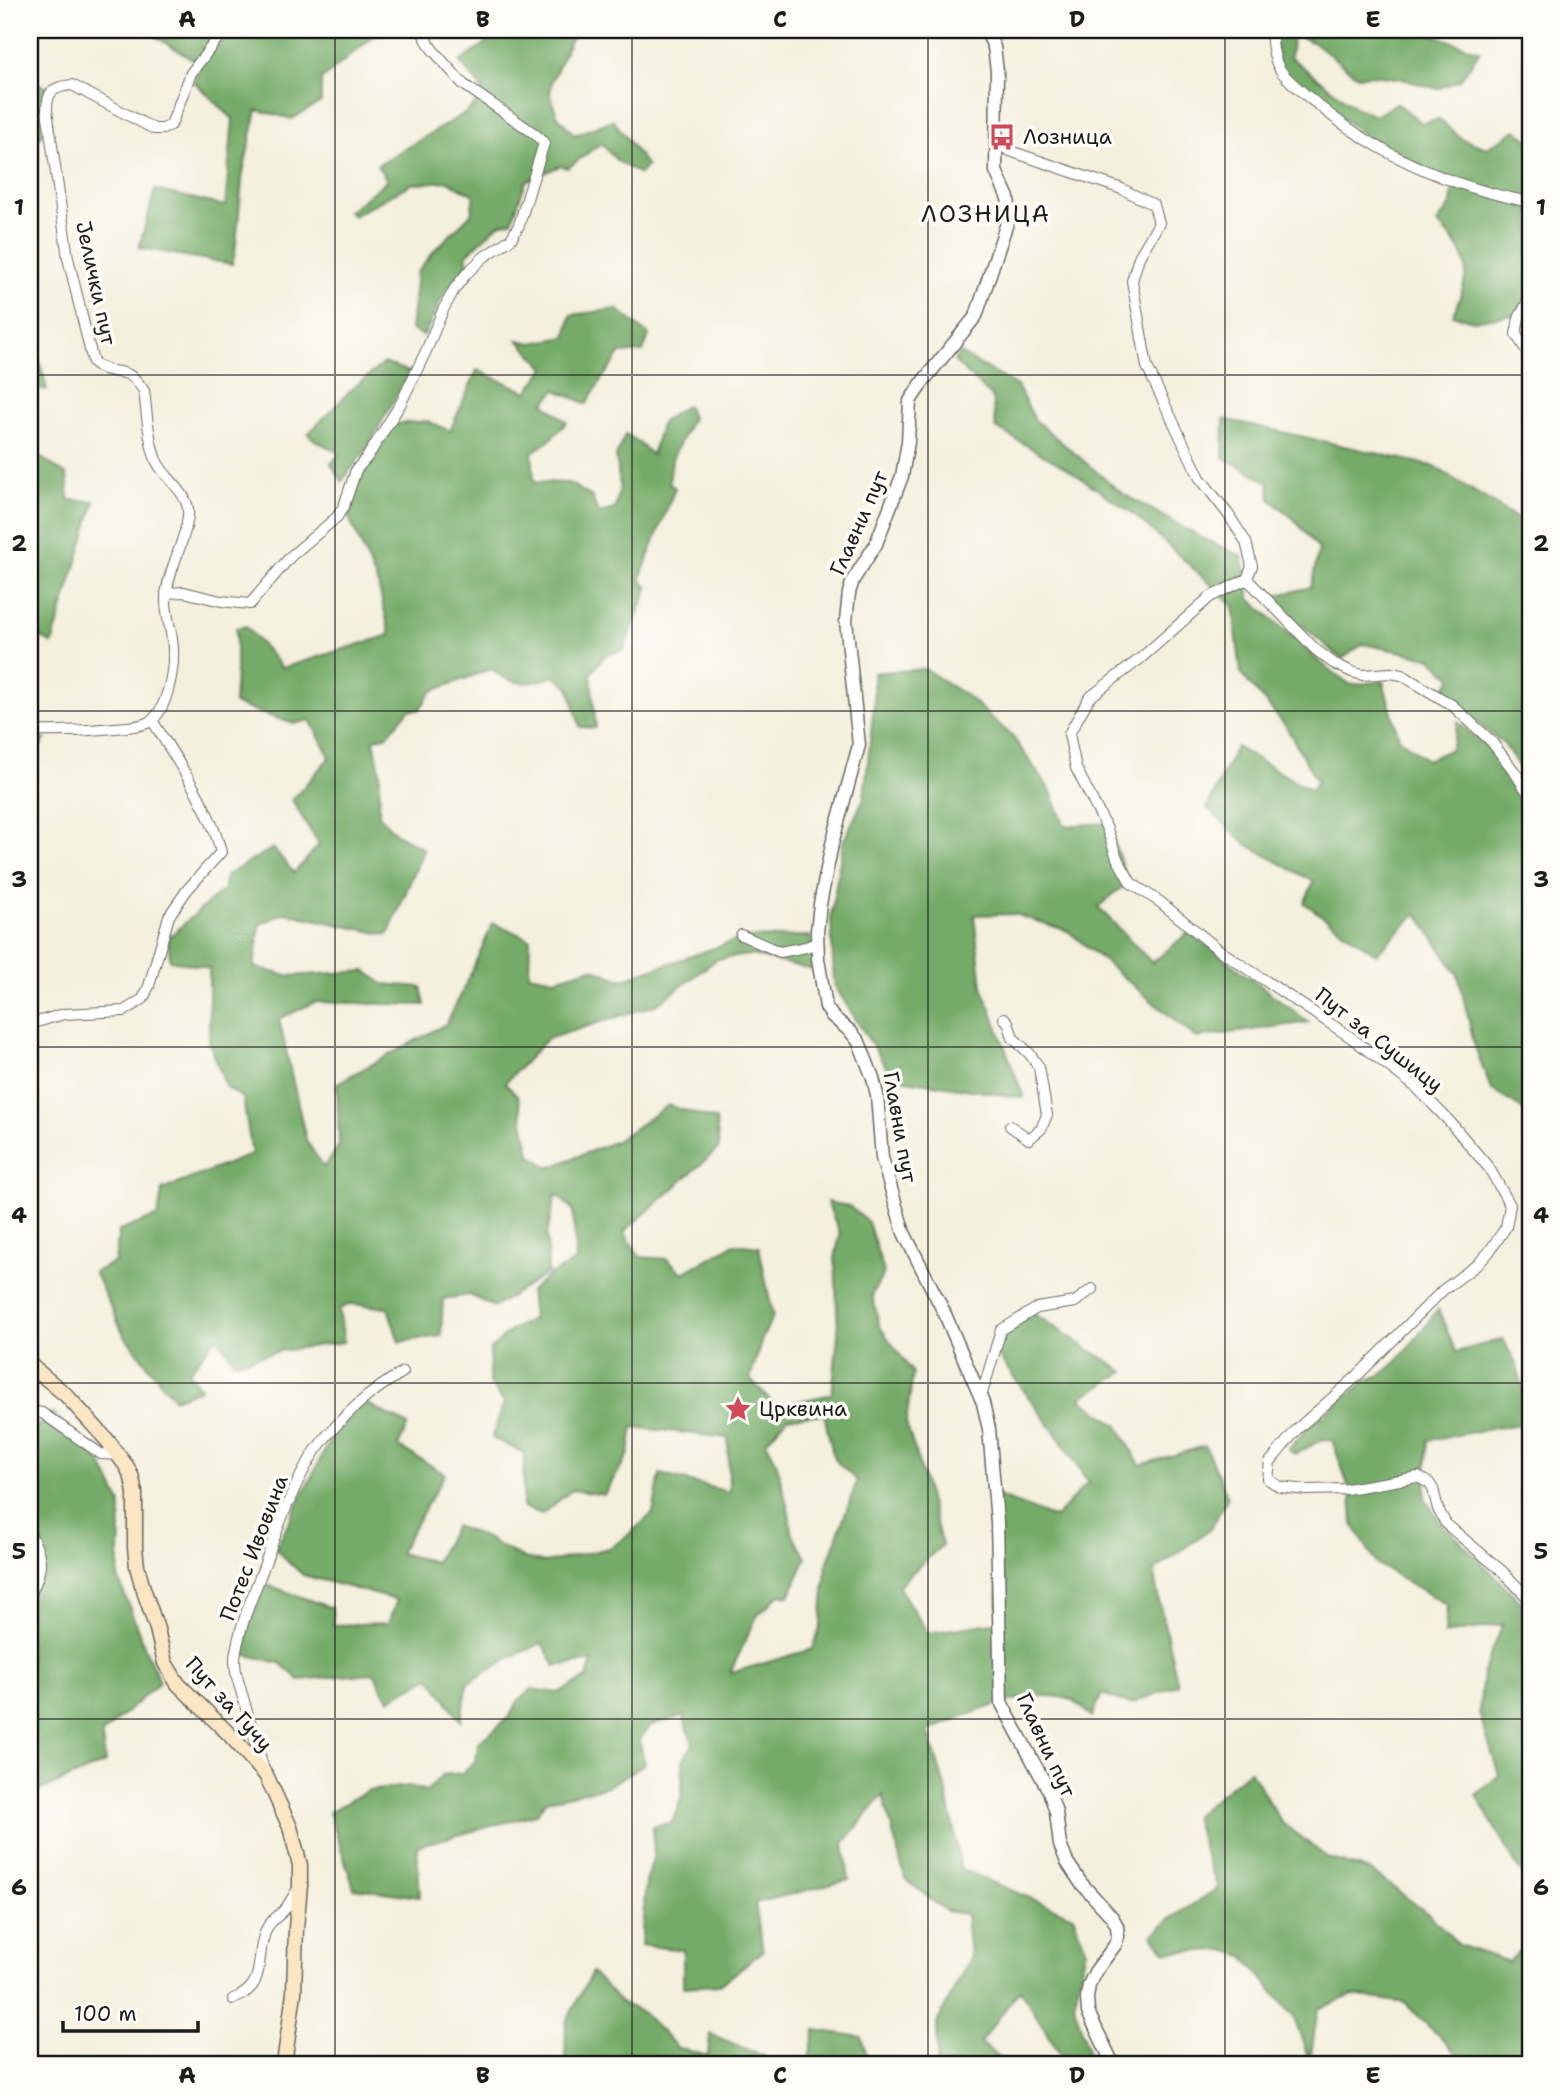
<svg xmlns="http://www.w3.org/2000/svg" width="1560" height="2094" viewBox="0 0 1560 2094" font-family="'Shantell Sans',sans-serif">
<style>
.forest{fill:#75ab68;stroke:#486442;stroke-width:2;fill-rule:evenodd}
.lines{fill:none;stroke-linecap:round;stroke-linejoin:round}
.minor-casing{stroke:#686660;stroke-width:12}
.tertiary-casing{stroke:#686660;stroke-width:15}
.secondary-casing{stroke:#686660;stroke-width:17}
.minor{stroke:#fff;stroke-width:10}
.tertiary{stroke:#fff;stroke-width:12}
.secondary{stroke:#fbe6c4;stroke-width:14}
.grid{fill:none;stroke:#1c1c1c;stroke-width:2;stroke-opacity:0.55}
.labels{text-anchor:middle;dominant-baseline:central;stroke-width:7;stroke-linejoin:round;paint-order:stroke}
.poi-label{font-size:21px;fill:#1c1c1c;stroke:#fdfcf7;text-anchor:start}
.street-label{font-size:21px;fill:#1c1c1c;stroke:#fdfcf7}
.quarter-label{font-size:24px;letter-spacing:2px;fill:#1c1c1c;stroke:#fdfcf7}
.neatline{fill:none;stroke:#1c1c1c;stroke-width:2.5}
.grid-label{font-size:23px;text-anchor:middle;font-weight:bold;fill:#1c1c1c}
</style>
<rect width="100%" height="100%" fill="#fdfcf7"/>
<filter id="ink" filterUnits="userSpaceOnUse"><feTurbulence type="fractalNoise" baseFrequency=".0143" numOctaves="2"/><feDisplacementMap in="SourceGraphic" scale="14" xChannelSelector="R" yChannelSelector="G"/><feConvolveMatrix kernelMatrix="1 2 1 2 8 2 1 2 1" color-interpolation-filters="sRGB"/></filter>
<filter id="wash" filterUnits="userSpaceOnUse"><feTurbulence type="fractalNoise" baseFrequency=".00686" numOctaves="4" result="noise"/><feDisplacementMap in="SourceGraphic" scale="28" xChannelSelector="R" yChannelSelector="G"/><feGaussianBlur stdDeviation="1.57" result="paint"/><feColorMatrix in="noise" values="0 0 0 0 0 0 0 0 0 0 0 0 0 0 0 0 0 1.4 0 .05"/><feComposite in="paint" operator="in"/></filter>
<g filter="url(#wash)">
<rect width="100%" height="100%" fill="#f4f0dd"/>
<!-- forest -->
<path class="forest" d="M145,30H381L321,80V102L292,119L257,110L243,172L235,253L232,264L139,248L155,190L225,206L233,119L194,82L200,64Z
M504,30H582L570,40L552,81L550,95L558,117L575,135L613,120L647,166L640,174L617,161L601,143L568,168L560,166L526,181L512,221L499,224L466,255L468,264L443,296L424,336L411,330L417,272L434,251L471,214L474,195L448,181L411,184L353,216L348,212L387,180L377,165L467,112L478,101L482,88L460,62Z
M1271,30H1419L1480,51L1460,80L1438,89L1402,79L1373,75L1357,76L1316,44L1293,33L1290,57L1355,107L1375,116L1397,103L1422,123L1439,119L1462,139L1487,148L1516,130L1530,141V297L1519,318L1510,315L1474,321L1453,315C1472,267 1473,260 1437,223L1451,204L1454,182L1372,141L1280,70Z
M30,72L33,82L49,88L42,135L30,149Z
M617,309L649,335L643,352L621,353L601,380L587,404L556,390L544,403L567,422L549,441L532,452L534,482L569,483L592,497L598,513L615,509L620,486L616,456L626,434L637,441L652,455L662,422L687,405L692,418L672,459L669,483L675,488L640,579L648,588L624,650L605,655L591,674L596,728L580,727L569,687L554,676C528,686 512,686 491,669L432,691L419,710H409L388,735L374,739L380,772L379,815L396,834L424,849L388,935L285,913L260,924L254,967L289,976L366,971L383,984L421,987L425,1005L315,1002L279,1019L306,1140L324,1168L339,1145L337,1083L446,1024L461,995L493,923L530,939L529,974L555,979L592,968L621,980L743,938L810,936L817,971L751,955L717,959L658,1004L547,1039L505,1083L518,1096L530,1154L549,1168L616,1141L668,1105L716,1120L719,1148L624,1232L640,1257L667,1259L683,1273L734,1244L759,1247L773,1316L762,1339L750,1379L776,1406L832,1394L838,1334L835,1258L840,1234L827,1202L849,1206L868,1222L884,1272L872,1295L880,1327L913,1373L906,1423L917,1457L942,1545L898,1586L928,1633L998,1622L996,1495L1055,1518L1088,1482L1061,1441L996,1353L1001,1330L1031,1312L1124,1372L1080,1398L1118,1426L1140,1465L1205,1446L1228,1497L1211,1528L1154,1571L1156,1587L1178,1685L1131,1704L1102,1694L1092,1717C1086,1712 1078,1703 1071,1700C1029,1685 966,1716 928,1731L947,1793L961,1869L1073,1916L1086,1949L1074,2005L1092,2064H1066L1020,1989L980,2043L1010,2064H937V2023L970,1958L966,1914L946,1911L905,1879L883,1795L844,1843L849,1880L755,1903L763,1951L719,1985L683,1987V1950L641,1945L646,1881L654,1855L652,1826L672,1823L682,1795L683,1760L693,1744L683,1716L651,1725L639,1740L645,1764L608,1786L546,1801L536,1814L417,1846L420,1897L354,1888L329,1812L367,1791L409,1786L427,1791L442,1775L462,1773L476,1760L478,1743L509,1717L519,1700L532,1689L558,1693L587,1678L592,1661L555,1666L542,1643L511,1657L467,1684L461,1721L430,1677L389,1700L374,1673L299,1680L280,1663L239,1653L265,1584L332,1608L333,1625L388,1623L397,1600L303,1575L275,1549L333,1434L364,1402L408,1425L398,1446L445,1474L399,1553L435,1562L455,1526L484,1537L520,1557L545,1563L609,1548L626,1537L653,1513L660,1474L729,1492L728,1438L633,1427L629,1454L604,1495L572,1490L542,1514L523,1507L524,1453L492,1438L504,1402L489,1383L490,1350L511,1330L533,1319L530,1291L551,1274L576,1261L573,1210L556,1194L547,1234L548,1273L494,1307L470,1295L443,1299L441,1336L399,1342L388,1308L351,1304L339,1309L344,1342L280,1351L235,1362L217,1337L189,1372L200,1389L174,1399L124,1335L94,1272L115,1262L119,1231L158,1216L162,1190L252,1154L243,1098L226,1087L209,1042V968L170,960L168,938L224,889L225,876L273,848L294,873L319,845L292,800L330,757L310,720L294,724L234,704L236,670V628L246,626L282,668L390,635L378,584L345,508L373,455L393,424L428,421L450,431L477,370L527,392L545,368L518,340L532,343L566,337L571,315ZM824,1414L834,1459L857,1481L826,1567L821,1624L813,1649L730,1673L757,1616L780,1594L789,1596L806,1558L791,1531L789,1513L776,1461L766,1442L787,1418Z
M30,325L47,389L30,390Z
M960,353L1017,386L1035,420L1122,493L1202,538L1242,556L1250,599L1321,663L1351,685L1383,681L1399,738L1427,760L1451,749L1458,722L1492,751L1530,803V859L1525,875L1530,890V1114L1491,1089L1475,1047L1458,975L1417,913L1376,954L1304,903L1314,882L1246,844L1207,808L1236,747L1311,790L1317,781L1285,725L1241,674L1233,605L1136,516L1068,469L996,428L992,397L954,361Z
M384,363L410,372L367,448L342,481L331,464L340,453L316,441L308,434L351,390Z
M1224,419L1433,466L1530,526V783L1504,744L1441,695L1452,678L1431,658L1363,644L1342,659L1268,597L1311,587L1319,549L1295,520L1270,499L1269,483L1223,457Z
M30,450L67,475L69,500L95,501L52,644L30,631Z
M925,669L967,696L1012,736L1050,790L1065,826L1107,823L1128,882L1098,907L1152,963L1189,932L1309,1022L1196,1038L1068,931L1014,914L974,915L982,986L1024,1098L893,1078L834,985L831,916L843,842L864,798L874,704L873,673Z
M30,739H45L36,753L30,772Z
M1438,1309L1456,1352L1503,1339L1517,1366L1530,1419V1422L1428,1440L1425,1499L1440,1521L1526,1607L1530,1615V1878L1519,1870L1476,1795L1499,1775L1479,1713L1483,1673L1503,1624L1445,1634L1447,1605L1377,1564L1353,1525L1351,1494L1332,1440L1323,1439L1295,1454L1288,1450L1310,1425L1368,1379C1393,1376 1422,1329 1438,1309Z
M53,1413L102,1464L121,1504L118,1577L146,1651L160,1682L102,1734L105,1763L34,1793L30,1789V1432Z
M1250,1770L1281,1822L1328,1858L1371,1871L1431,1916L1459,1945L1509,1962L1530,1939V2064H1463L1462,2059L1405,2003L1353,1995L1318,2009L1310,2061L1293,2016L1244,1956L1224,1950L1166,1952L1152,1935L1173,1917L1218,1888L1204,1852L1194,1816Z
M592,1972L621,2003L643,2013L678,2048L708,2056L710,2034L764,2056L767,2064H565L566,2022Z
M815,2030L861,2037L870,2064H808Z"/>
</g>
<g filter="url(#ink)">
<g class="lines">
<!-- minor casing -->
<g class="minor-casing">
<path id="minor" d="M1271,30C1272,43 1273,60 1281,71C1290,83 1305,94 1317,104C1378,155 1452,187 1530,202
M998,141L1001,146L1010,151L1122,189L1154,205L1159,223L1139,257L1132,281L1147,367L1200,478L1228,514L1246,542L1252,566L1247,579L1210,597L1141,658L1089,698L1069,734L1076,768L1107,829L1117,858L1131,883L1160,902L1219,950L1349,1036L1417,1088L1450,1122L1489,1168L1510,1205L1506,1227L1489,1252L1478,1264L1443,1290L1355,1378L1297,1429L1270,1462L1268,1479L1280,1487L1307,1490L1347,1489L1418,1477L1429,1483L1433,1489L1438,1509L1446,1524L1502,1571L1530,1600
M1530,297L1519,318L1516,334L1530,356
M1247,579L1315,649L1333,663L1352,672L1363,675L1390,673L1402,675L1452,705L1491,741L1514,771L1530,796
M166,593L184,592L221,601L250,604L291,556L337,517L344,506L356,470L368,456L401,403L426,351L443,310L455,288L467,273L484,257L511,239L519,225L544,143L535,134L463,84L432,49L421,30
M30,731C60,732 86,731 115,728C125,727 138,727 147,723C167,715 174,669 173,650C173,633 165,615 166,597C167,571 190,532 188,509C185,489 163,477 156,460C148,439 147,413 144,391C126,361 113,380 93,362L68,258L47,110C47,91 53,87 72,85L154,129H163L171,125L191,73L224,30
M741,935L780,952L806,947L817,943
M1004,1018L1008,1022L1013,1038L1029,1053L1039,1067L1047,1115L1041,1129L1029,1139L1010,1126
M30,1024L64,1014L124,1011L143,999L149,986L169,916L187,890L221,852C211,808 175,758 152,720
M981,1397L1001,1330L1037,1308L1075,1302L1092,1289
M30,1410L42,1413L101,1454L120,1455
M30,1534C45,1561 42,1568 30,1596
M264,1770L237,1677C235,1668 234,1659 236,1651C241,1623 253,1595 263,1569C278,1527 297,1472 325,1438C350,1409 371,1391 403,1372
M233,1999C270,1985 253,1956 267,1928C271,1920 280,1915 286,1908C290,1902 294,1895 298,1889"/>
</g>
<!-- tertiary casing -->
<g class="tertiary-casing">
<path id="tertiary" d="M986,30L994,47L997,71L996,171L1008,198L1010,214L976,316L924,380L910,401L908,442L902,476L876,544L853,580L849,593L846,621L859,745L832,844L820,904L817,931L818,959L826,1007L832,1016L851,1032L859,1042L873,1078L877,1095L882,1158L904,1233L944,1312L983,1403L989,1429L997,1522L1001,1702L1049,1791L1056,1812L1060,1845L1067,1862L1081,1883L1112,1917L1117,1926L1118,1936L1115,1945L1095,1972L1089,1985L1087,1998L1088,2012L1113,2064"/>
</g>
<!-- secondary casing -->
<g class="secondary-casing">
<path id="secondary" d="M30,1365L66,1395L107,1440L127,1467L132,1478L135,1493V1548L137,1566L142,1585L157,1629L165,1663L178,1684L230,1735L266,1775L290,1827L300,1865V1886L296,1928L294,1993L284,2064"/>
</g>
<!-- minor -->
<use href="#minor" class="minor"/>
<!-- tertiary -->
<use href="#tertiary" class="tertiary"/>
<!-- secondary -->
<use href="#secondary" class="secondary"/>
</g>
</g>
<!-- grid -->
<path class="grid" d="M335,30V2064M632,30V2064M928,30V2064M1225,30V2064M30,375H1530M30,711H1530M30,1047H1530M30,1383H1530M30,1719H1530"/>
<!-- icons -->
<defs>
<g id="bus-bare" transform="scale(2.1)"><path d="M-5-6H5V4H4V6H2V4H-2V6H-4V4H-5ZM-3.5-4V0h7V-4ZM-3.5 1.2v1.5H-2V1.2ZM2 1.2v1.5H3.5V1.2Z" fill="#d1495b" stroke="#fdfcf7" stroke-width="2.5" paint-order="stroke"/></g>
<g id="sight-bare" transform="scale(2.1)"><path d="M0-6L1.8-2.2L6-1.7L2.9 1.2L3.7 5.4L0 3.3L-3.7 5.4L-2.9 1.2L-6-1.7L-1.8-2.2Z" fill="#d1495b" stroke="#fdfcf7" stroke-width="2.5" paint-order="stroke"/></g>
</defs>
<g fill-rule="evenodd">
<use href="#bus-bare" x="1002" y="137"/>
<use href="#sight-bare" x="738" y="1409"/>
</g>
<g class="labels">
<!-- poi labels -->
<g class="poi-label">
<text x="1023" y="137">Лозница</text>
<text x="759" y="1409">Црквина</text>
</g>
<!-- street labels -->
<g class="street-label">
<text transform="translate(96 283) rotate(78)">Јелички пут</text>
<text transform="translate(859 523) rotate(-66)">Главни пут</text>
<text transform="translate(1379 1040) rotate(38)">Пут за Сушицу</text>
<text transform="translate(900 1127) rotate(80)">Главни пут</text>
<text transform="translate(254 1548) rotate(-69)">Потес Ивовина</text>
<text transform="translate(229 1704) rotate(48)">Пут за Гучу</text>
<text transform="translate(1046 1745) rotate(65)">Главни пут</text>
</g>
<!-- quarter labels -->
<g class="quarter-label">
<text x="986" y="214">ЛОЗНИЦА</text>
</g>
</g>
<!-- margin -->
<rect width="1560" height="2094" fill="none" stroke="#fdfcf7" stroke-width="77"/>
<!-- scale -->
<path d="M63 2021v10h135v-10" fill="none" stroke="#1c1c1c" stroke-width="3.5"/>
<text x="74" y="2021" font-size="21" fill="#1c1c1c" stroke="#fdfcf7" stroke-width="5" paint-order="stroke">100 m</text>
<rect x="38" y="38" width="1484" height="2018" class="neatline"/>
<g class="grid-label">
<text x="187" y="27">A</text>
<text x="483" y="27">B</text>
<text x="780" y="27">C</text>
<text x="1077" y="27">D</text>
<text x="1373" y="27">E</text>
<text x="19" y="215">1</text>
<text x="1541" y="215">1</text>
<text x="19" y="551">2</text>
<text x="1541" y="551">2</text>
<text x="19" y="887">3</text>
<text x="1541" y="887">3</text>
<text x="19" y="1223">4</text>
<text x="1541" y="1223">4</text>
<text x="19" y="1559">5</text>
<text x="1541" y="1559">5</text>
<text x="19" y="1895">6</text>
<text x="1541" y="1895">6</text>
<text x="187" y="2083">A</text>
<text x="483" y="2083">B</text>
<text x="780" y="2083">C</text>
<text x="1077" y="2083">D</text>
<text x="1373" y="2083">E</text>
</g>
</svg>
